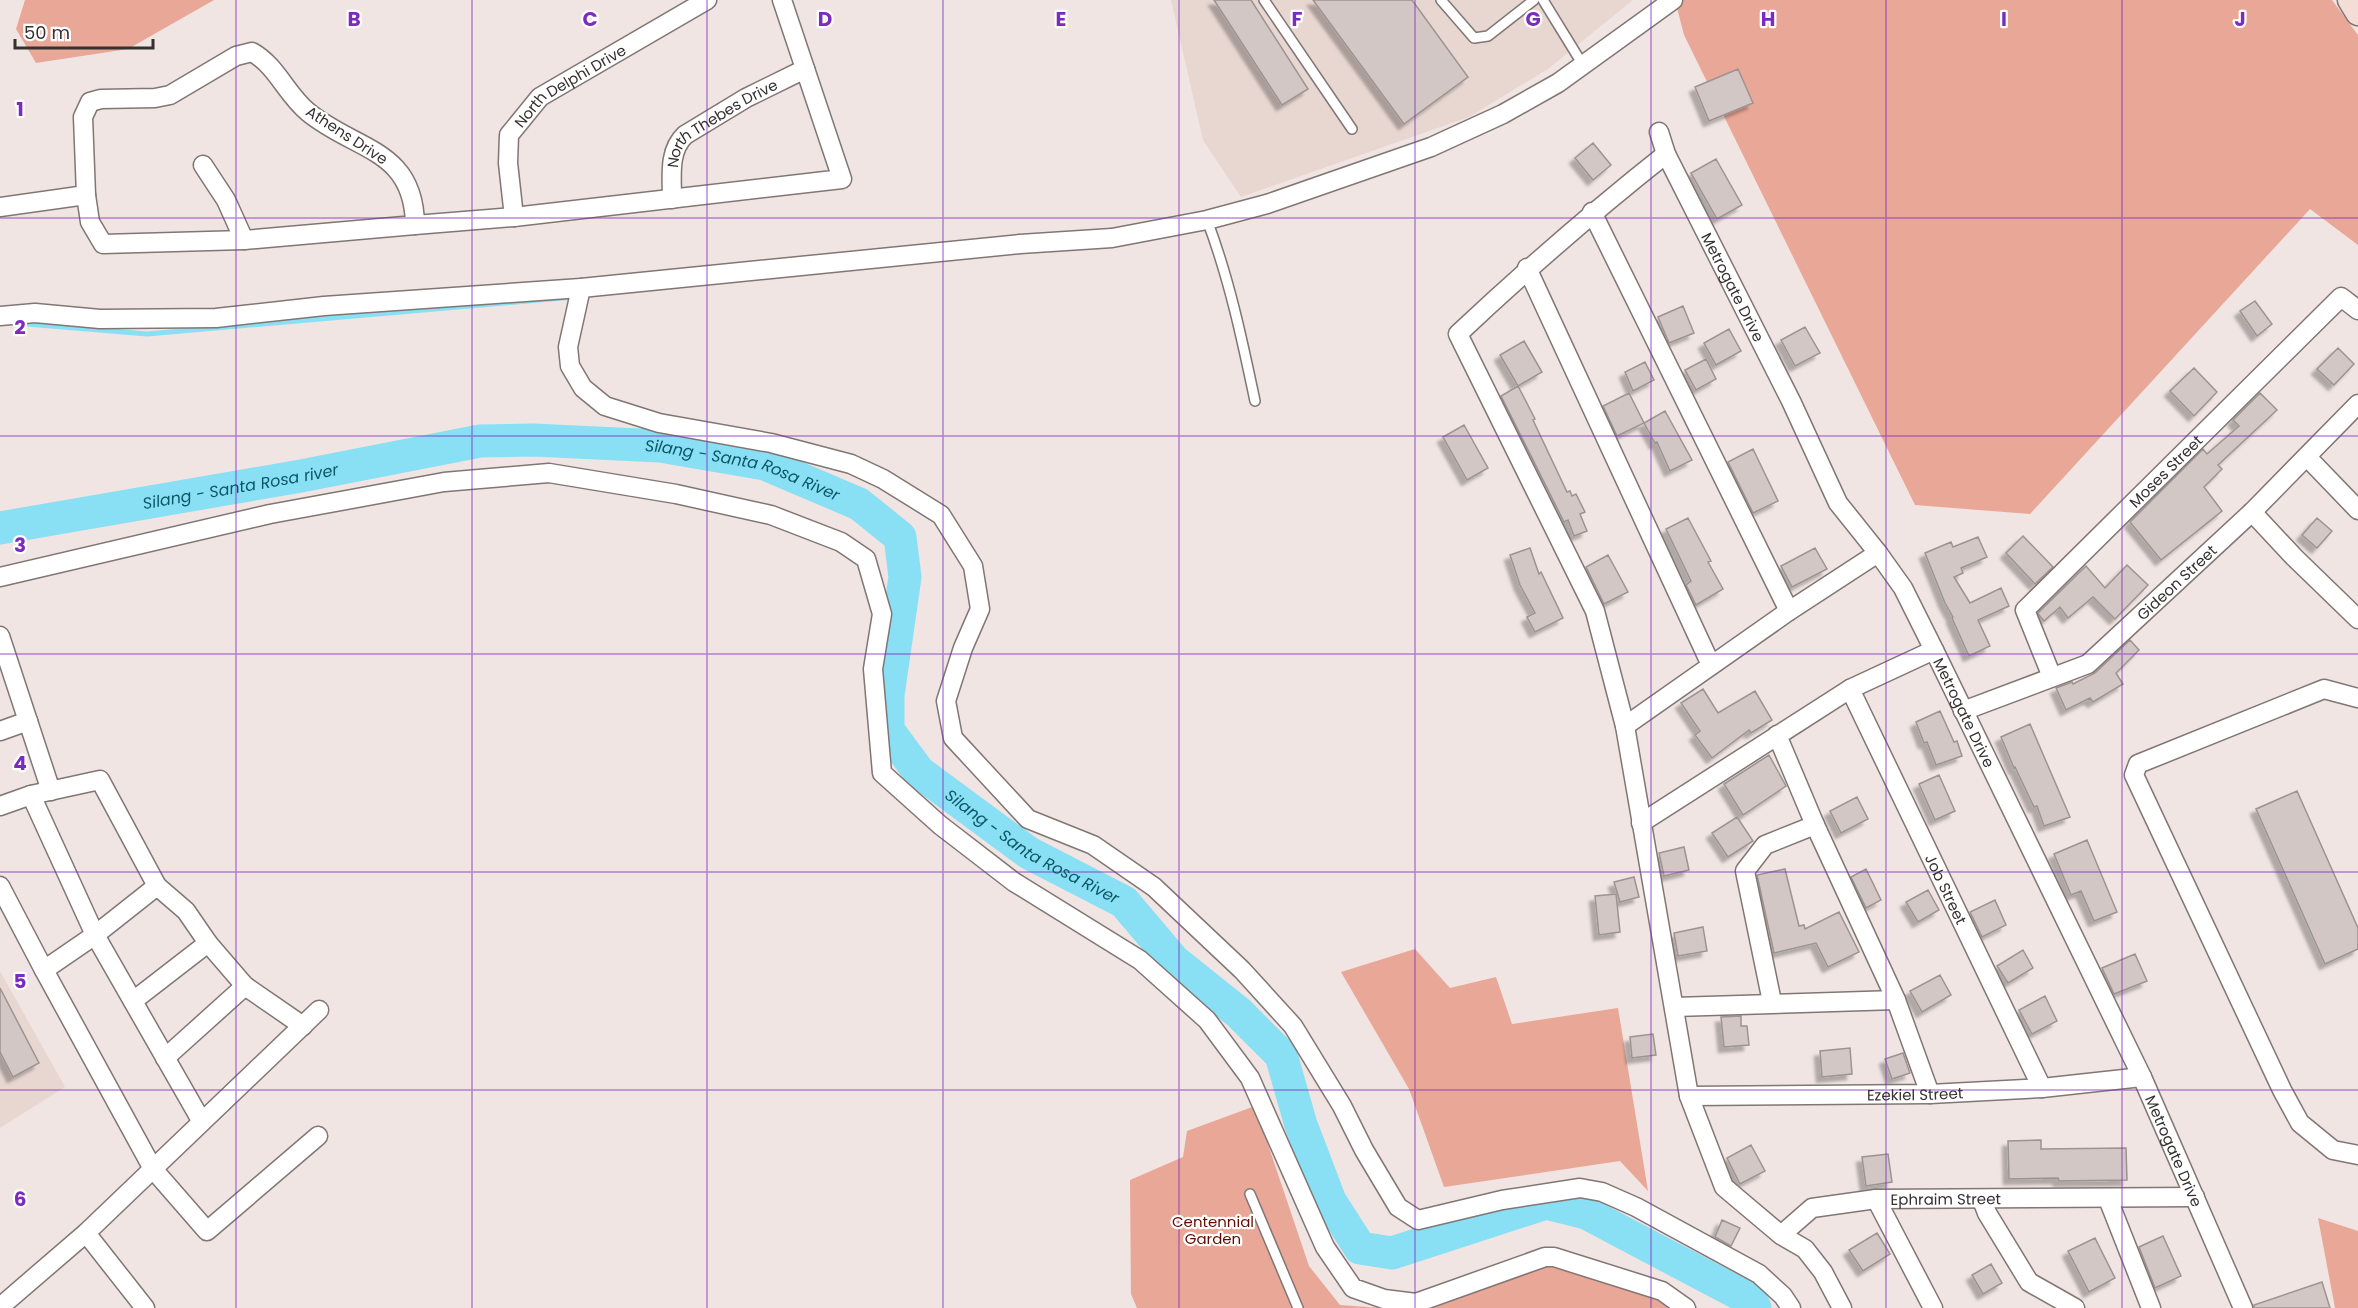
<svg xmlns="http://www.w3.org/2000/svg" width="2358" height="1308" viewBox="0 0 2358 1308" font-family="Poppins,sans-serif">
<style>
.built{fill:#e8d6d1}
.green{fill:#e9a797}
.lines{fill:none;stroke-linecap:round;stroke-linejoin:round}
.stream{stroke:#89dff4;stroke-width:5}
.river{stroke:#89dff4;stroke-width:33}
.building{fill:#d2c7c5;stroke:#9d9390;stroke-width:1.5;filter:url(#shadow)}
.lane-casing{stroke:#807674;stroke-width:12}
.street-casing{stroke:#807674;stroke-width:21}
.secondary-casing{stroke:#807674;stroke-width:27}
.lane{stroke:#fff;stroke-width:9}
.street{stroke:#fff;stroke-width:18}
.secondary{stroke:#f4dcd7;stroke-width:24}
.grid{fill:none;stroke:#7b2cbf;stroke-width:1.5;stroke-opacity:0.55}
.labels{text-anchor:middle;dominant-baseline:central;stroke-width:4.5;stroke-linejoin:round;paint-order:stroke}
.street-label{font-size:15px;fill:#353130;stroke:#fff}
.park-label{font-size:15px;fill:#600d00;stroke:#fff}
.water-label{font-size:16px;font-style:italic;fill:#0b5766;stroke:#fff}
.grid-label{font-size:20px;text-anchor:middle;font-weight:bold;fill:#7b2cbf;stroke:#fff;stroke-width:4.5;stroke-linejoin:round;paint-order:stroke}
</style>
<defs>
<filter id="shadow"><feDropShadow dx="-5.5" dy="5.5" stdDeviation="1.5" flood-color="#0004"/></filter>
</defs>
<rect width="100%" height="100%" fill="#f0e5e2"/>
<!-- built -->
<path class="built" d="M1171,0H1633L1548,69L1469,117L1241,197L1203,140Z
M0,971L65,1087L0,1128Z"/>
<!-- green -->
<path class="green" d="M25,0H214L128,49L36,63L16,29Z
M1675,0H2332L2358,35V245L2310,209L2030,514L1915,505L1684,35Z
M1415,949L1450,988L1496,977L1512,1024L1618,1008L1648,1191L1620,1161L1444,1187L1409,1089L1341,972Z
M1255,1106L1309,1266L1340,1305L1381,1308H1137L1131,1294L1130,1180L1183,1157L1187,1131Z
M2318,1218L2358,1231V1308H2335Z
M1543,1265L1660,1296L1674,1308H1424Z"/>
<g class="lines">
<!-- stream -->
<path class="stream" d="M15,323L147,334L574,297"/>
<!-- river -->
<path class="river" id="s1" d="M0,528L301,476L480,441L533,440L660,446L765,464L859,504L900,537L905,577L888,695V730L919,772L1029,853L1124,902L1174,961L1239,1013L1281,1055L1301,1125L1330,1201L1360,1248L1392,1253L1546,1203L1586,1213L1751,1300L1755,1308"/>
</g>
<!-- building -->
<path class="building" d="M1214,0H1251L1308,89L1282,105Z
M1313,0H1412L1468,77L1404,124Z
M1738,69L1753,103L1709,121L1695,87Z
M1593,143L1611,165L1593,180L1575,158Z
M1716,159L1742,205L1717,219L1691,173Z
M2255,301L2272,324L2257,336L2240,311Z
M1683,306L1694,333L1669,343L1658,317Z
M1805,327L1820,353L1795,366L1781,340Z
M1729,329L1741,351L1716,365L1704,343Z
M1524,341L1542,372L1518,386L1500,355Z
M2338,348L2354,364L2334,385L2317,369Z
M1706,359L1716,379L1696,390L1685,370Z
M1645,362L1654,380L1633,391L1625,372Z
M2194,368L2217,392L2194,416L2170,391Z
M1518,386L1535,419L1533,420L1567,492L1570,491L1572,496L1576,494L1585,512L1580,514L1587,531L1574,536L1568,520L1564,522L1501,396Z
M1629,393L1644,423L1617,436L1603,406Z
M2260,393L2277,410L2218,465L2222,469L2204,487L2222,511L2161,560L2130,522L2203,449L2207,454L2239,426L2233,420Z
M1665,411L1692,460L1670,471L1657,442L1655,443L1644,423Z
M1464,425L1488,468L1467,480L1443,437Z
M1753,449L1778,501L1753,513L1728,462Z
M1688,518L1711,561L1708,562L1723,589L1696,605L1686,585L1691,581L1666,529Z
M2317,518L2332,531L2317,548L2302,535Z
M2023,536L2053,567L2035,584L2006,553Z
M1978,537L1987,557L1961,568L1963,573L1954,577L1970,603L2001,588L2009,606L1978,620L1990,646L1969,656L1952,618L1953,617L1945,603L1925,553L1951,542L1953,547Z
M1530,548L1539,574L1541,572L1563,618L1535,632L1527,617L1535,613L1520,585L1510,555Z
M1815,548L1827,569L1792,587L1781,566Z
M1608,555L1628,592L1604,604L1586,567Z
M2127,565L2148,585L2115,619L2093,597L2068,618L2060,607L2044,621L2039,615L2038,613L2086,566L2105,588Z
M2130,640L2139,650L2116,673L2123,684L2093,702L2090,698L2066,710L2056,688L2072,682L2073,684L2095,673Z
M1703,689L1718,713L1755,691L1772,720L1751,733L1749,730L1712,758L1695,735L1700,731L1681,703Z
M1940,711L1954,742L1957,741L1962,756L1936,765L1927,742L1924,743L1916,722Z
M2030,724L2070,817L2044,826L2037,806L2034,807L2015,767L2014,768L2001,737Z
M1769,755L1786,786L1743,815L1724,784Z
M1939,775L1955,811L1935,820L1919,784Z
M2297,791L2358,928V949L2325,964L2256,809Z
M1857,797L1868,819L1841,833L1830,811Z
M1737,817L1753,841L1728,857L1712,833Z
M2087,840L2117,912L2094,921L2081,891L2071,895L2054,854Z
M1684,847L1689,870L1664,876L1659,853Z
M1785,869L1799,926L1804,925L1805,929L1839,912L1859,952L1828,967L1816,943L1774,953L1757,875Z
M1866,869L1881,900L1866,908L1851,877Z
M1634,877L1639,897L1620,902L1614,882Z
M1928,890L1939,910L1918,922L1906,902Z
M1616,894L1620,932L1599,935L1595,896Z
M1995,900L2006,925L1982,937L1970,912Z
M1703,927L1707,951L1678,956L1674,933Z
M2023,950L2033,968L2008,983L1997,966Z
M2135,954L2147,981L2114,994L2102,968Z
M1940,975L1951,995L1922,1012L1910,991Z
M0,988L39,1063L13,1077L0,1052Z
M2045,996L2057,1021L2032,1034L2019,1010Z
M1741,1016V1026H1747L1749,1045L1724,1047L1721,1017Z
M1653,1034L1656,1055L1632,1058L1630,1037Z
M1850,1048L1852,1074L1822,1077L1820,1051Z
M1903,1053L1910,1073L1892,1079L1885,1059Z
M2041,1140V1149L2126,1148L2127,1180L2059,1181L2058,1178L2009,1179L2008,1141Z
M1751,1145L1765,1171L1740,1184L1727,1158Z
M1888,1154L1892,1182L1866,1186L1862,1157Z
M1722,1220L1740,1228L1731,1246L1715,1237Z
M1877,1233L1890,1254L1863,1271L1849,1250Z
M2163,1236L2181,1276L2155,1288L2139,1247Z
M2095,1238L2115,1278L2089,1292L2068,1251Z
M1991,1264L2002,1283L1983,1294L1972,1275Z
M2322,1282L2330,1308H2254V1305Z"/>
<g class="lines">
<!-- lane casing -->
<g class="lane-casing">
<path id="lane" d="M1264,0L1352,129
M1441,0L1474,38L1488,36L1534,0
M1543,0L1583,65
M1207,220C1229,278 1242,339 1255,401
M1250,1194L1298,1308"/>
</g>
<!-- street casing -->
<g class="street-casing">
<g id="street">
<path d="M252,52C277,66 286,94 308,112C355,151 414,148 415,225L244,240L103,244L90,222L86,195L83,117L90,102L101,99L155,98L170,95L236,56Z"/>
<path id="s2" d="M1659,132L1666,154L1791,401L1838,503L1878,553L1903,588L1934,650L2142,1077L2243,1308"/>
<path id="s3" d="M1666,154C1594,211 1525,271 1458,334L1595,611L1625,726L1689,1096L1724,1187L1781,1235L1812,1208L1876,1199L2195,1197"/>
<path d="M203,165L226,200L244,240"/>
<path id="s4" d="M672,199C672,177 668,151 685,135L746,98L805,69"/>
<path d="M0,207L86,195"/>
<path d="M1592,212L1789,611"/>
<path id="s5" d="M514,217L508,163L509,135L540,97L707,0"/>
<path d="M415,225L514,217L842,179L782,0"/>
<path d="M1527,268L1711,665"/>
<path d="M581,288L568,347L570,366L583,388L605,406L659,423L771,443L851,464L883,479L941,515L973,566L980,609L963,648L946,701L953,738L1028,819L1093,845L1154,887L1242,970L1293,1026L1342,1106L1364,1150L1398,1207L1418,1220L1502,1200L1580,1188L1602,1192L1636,1207L1759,1274L1783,1296L1791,1308"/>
<path d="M0,316L35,313L100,319L216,318L324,306L581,288L1020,244L1112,238L1207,220L1267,204L1431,147L1503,114L1558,83L1673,0"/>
<path d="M2307,457L2358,510"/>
<path d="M2252,512L2294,557L2358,619"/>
<path d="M0,577L270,514L444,482L549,473L676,494L771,515L841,542L866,559L882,614L873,669L882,773L940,825L1014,882L1140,960L1207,1020L1250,1078L1325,1247L1353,1288L1384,1299L1416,1303L1545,1257H1554L1662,1291L1686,1308"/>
<path d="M0,636L51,791"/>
<path id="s6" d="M2052,677L2025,610L2341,297L2358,310"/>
<path id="s7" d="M1850,689L2042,1088"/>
<path d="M2358,698L2324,689L2138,764L2134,775L2282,1090L2300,1123L2333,1150L2358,1155"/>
<path id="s8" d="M1963,711L2088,664L2252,512L2358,404"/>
<path d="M1625,726L1789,611L1878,553"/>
<path d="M0,731L28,721"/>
<path d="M1777,735L1815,825L1896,1000L1930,1094"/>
<path d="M31,795L95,935L202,1122"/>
<path d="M0,806L31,795L100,780L157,886L186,911L208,943L245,986L303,1026"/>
<path d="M1641,823L1850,689L1934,650"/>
<path d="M0,886L44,970"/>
<path d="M157,886L95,935L44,970L153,1169L207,1231L318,1136"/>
<path d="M133,1001L208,943"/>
<path d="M1772,1002L1745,871L1765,845L1815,825"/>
<path d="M1675,1007L1896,1000"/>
<path d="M165,1058L245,986"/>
<path id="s9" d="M1689,1096L1930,1094L2042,1088L2142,1077"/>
<path d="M1876,1199L1933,1308"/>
<path d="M2108,1199L2151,1308"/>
<path d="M1982,1200L1987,1213L2029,1282L2075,1308"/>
<path d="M86,1233L145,1308"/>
<path d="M1781,1235L1805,1249L1823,1272L1842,1308"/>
<path d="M0,1307L86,1233L319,1010"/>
</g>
</g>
<!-- secondary casing -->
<g class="secondary-casing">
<path id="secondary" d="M2350,0L2358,13"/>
</g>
<!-- lane -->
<use href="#lane" class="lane"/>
<!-- street -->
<use href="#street" class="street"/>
<!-- secondary -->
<use href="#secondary" class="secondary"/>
</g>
<!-- grid -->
<path class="grid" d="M236,0V1308M472,0V1308M707,0V1308M943,0V1308M1179,0V1308M1415,0V1308M1651,0V1308M1886,0V1308M2122,0V1308M0,218H2358M0,436H2358M0,654H2358M0,872H2358M0,1090H2358"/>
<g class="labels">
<!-- street labels -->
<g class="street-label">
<text stroke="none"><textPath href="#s5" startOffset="162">North Delphi Drive</textPath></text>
<text stroke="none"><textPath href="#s4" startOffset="102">North Thebes Drive</textPath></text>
<text transform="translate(347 135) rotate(33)">Athens Drive</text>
<text stroke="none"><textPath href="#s2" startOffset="172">Metrogate Drive</textPath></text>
<text stroke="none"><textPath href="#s6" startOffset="270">Moses Street</textPath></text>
<text stroke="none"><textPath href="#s8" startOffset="254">Gideon Street</textPath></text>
<text stroke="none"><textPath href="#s2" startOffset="658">Metrogate Drive</textPath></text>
<text stroke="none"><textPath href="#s7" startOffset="222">Job Street</textPath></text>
<text stroke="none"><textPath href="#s9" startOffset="226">Ezekiel Street</textPath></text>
<text stroke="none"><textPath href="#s2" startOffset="1144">Metrogate Drive</textPath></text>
<text stroke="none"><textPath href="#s3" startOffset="1426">Ephraim Street</textPath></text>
</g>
<!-- park labels -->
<g class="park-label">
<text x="1213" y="1221">Centennial<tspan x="1213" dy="17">Garden</tspan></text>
</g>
<!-- water labels -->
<g class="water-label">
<text stroke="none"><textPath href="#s1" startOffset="754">Silang - Santa Rosa River</textPath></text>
<text stroke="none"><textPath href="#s1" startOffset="244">Silang - Santa Rosa river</textPath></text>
<text stroke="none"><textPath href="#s1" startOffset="1312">Silang - Santa Rosa River</textPath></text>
</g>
</g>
<g class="grid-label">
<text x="354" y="26">B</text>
<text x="590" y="26">C</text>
<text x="825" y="26">D</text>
<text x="1061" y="26">E</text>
<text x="1297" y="26">F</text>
<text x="1533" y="26">G</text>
<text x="1768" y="26">H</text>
<text x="2004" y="26">I</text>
<text x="2240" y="26">J</text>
<text x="20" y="116">1</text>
<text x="20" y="334">2</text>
<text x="20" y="552">3</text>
<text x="20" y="770">4</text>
<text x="20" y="988">5</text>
<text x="20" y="1206">6</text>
</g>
<!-- scale -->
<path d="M15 39v9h138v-9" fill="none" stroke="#353130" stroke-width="3"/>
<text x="24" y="39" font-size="18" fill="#353130" stroke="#ffffff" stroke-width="4.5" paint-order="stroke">50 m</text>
</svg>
